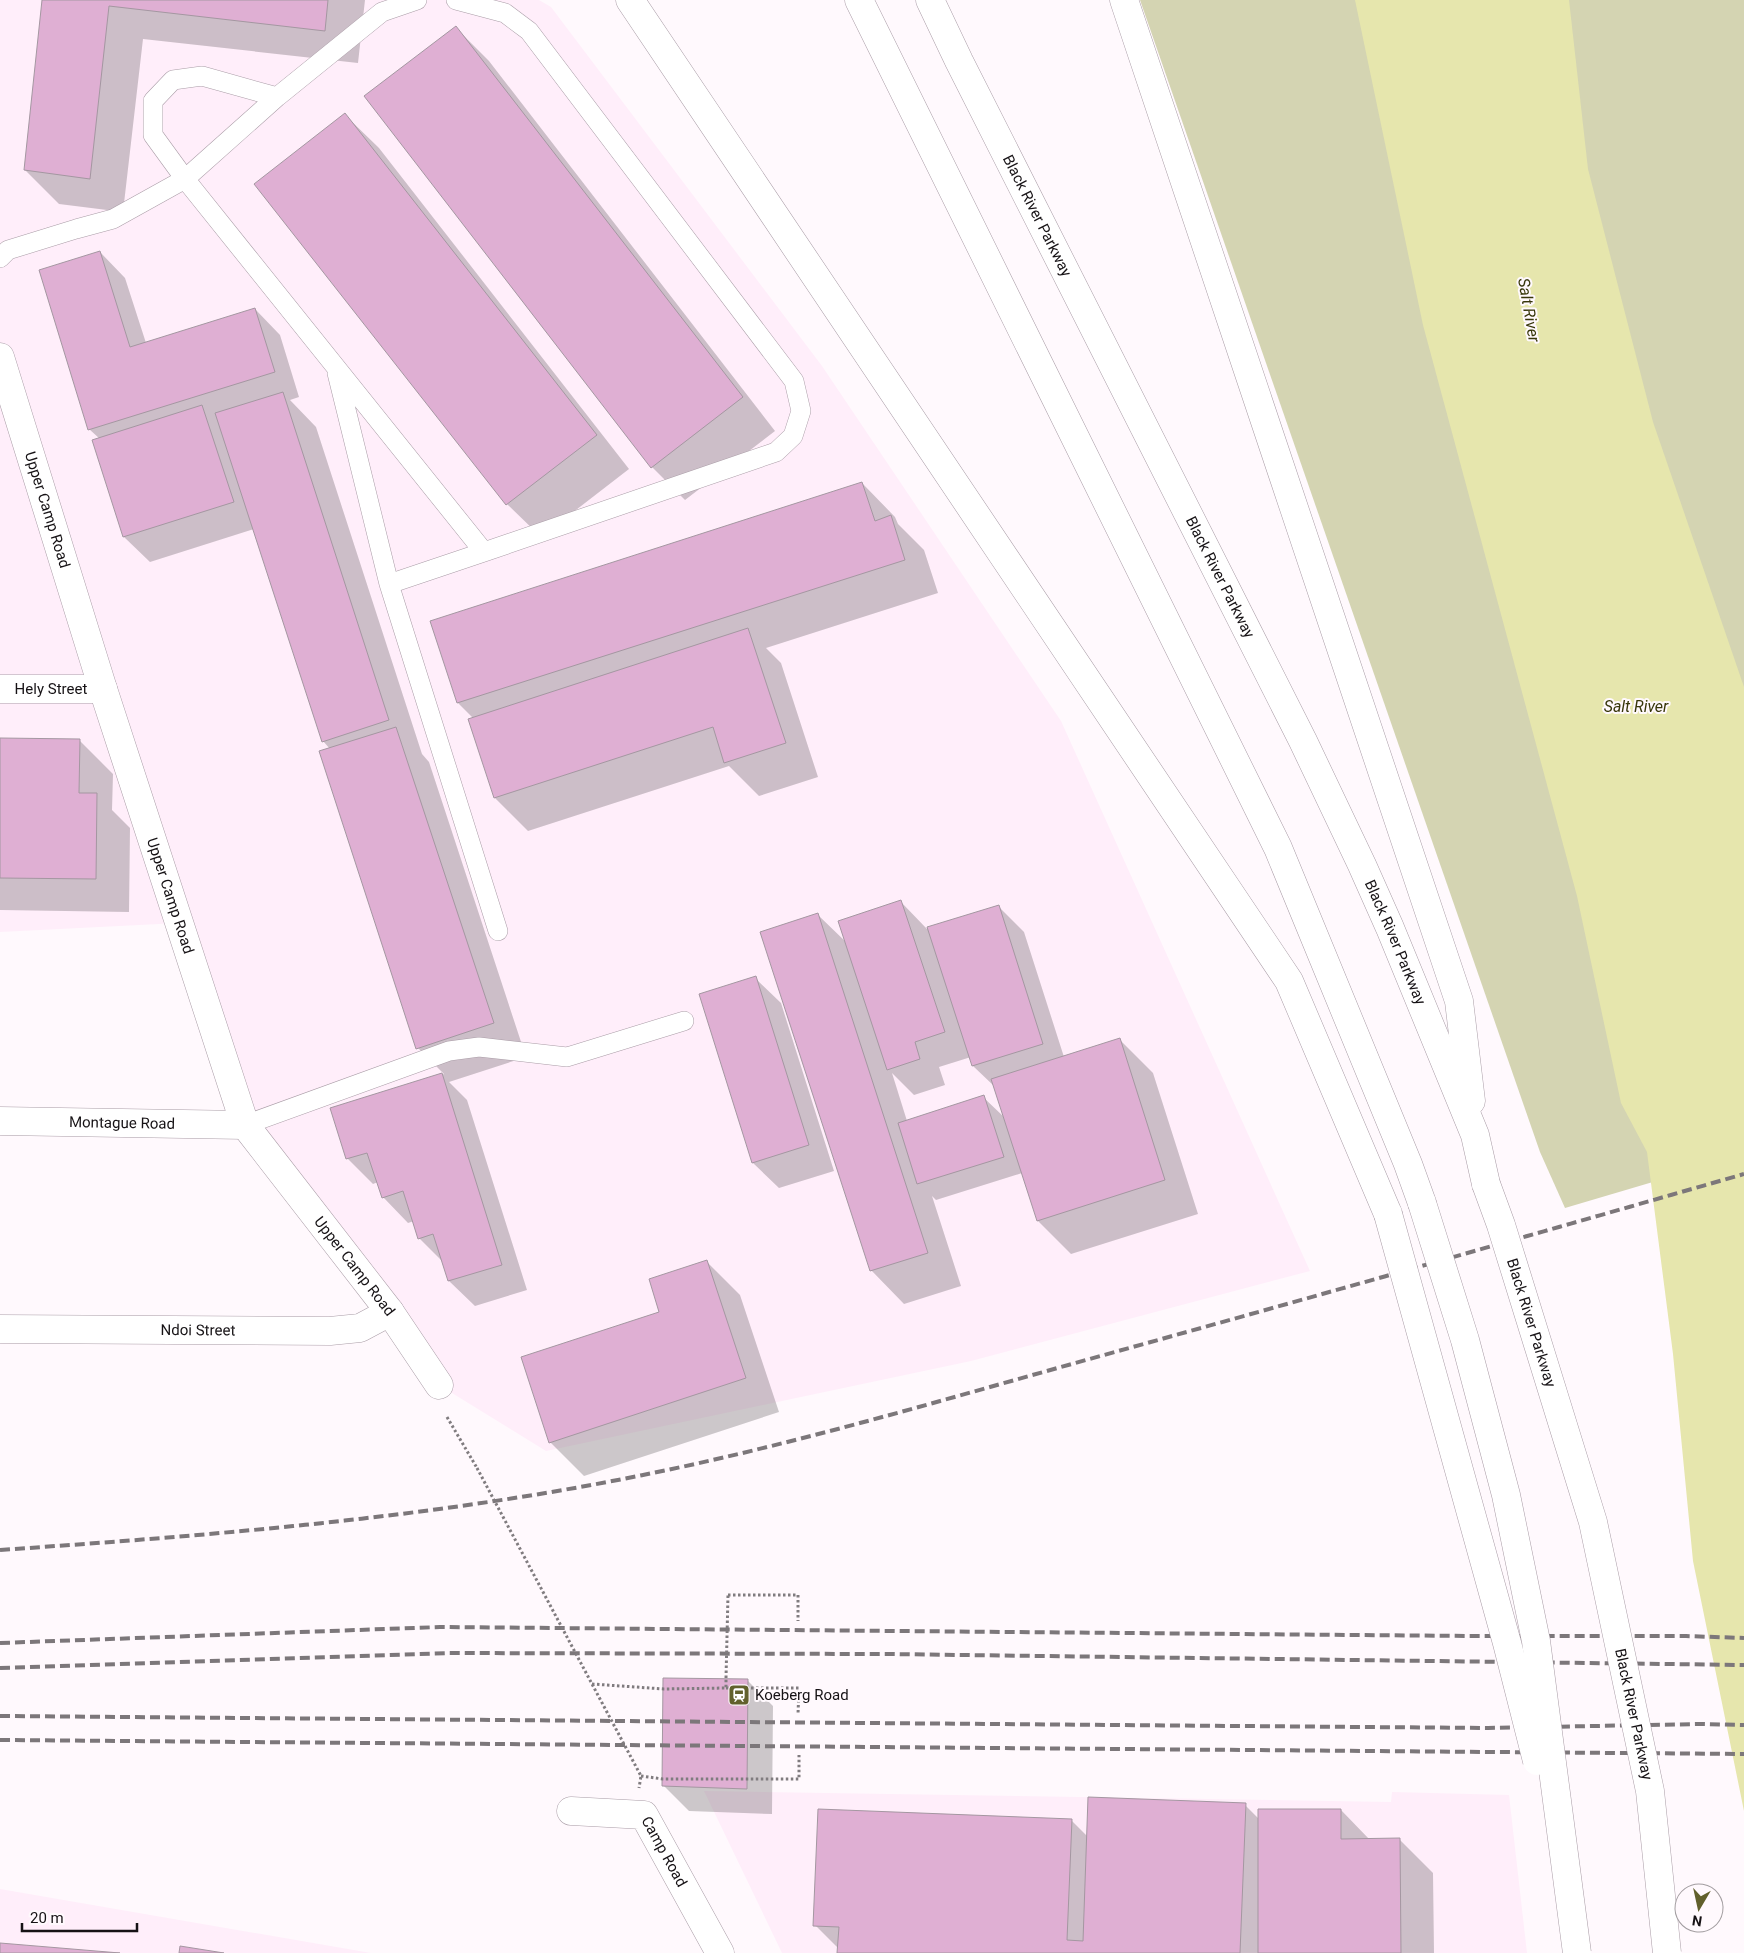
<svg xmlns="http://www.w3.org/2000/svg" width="1744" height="1953" viewBox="0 0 1744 1953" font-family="Roboto,sans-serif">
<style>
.built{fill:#ffeefa}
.green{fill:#d4d4b2}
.water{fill:#e6e6ad}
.shadow{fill:#0003;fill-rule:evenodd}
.building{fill:#dfafd3;stroke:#a497a1}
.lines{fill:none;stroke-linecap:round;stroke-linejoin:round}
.service-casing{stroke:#aa9da7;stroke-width:20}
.minor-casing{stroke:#aa9da7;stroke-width:29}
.motorway-casing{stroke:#aa9da7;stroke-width:29}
.path{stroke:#807c7f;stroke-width:3;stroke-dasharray:2.5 2.5;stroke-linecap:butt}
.service{stroke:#fff;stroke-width:19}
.minor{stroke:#fff;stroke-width:28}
.motorway{stroke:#fff;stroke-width:28}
.rail{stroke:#7c777a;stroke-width:4;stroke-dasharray:10 5;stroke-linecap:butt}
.motorway-bridge-casing{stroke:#aa9da7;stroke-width:29;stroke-linecap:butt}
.path-bridge{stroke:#807c7f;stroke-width:3;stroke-dasharray:2.5 2.5;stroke-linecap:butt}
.motorway-bridge{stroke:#fff;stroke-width:28}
.labels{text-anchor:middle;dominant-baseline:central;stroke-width:4;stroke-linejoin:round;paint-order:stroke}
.street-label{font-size:15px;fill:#161215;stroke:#fff9fd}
.poi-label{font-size:15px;fill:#161215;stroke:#fff9fd;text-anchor:start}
.water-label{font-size:16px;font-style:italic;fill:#373609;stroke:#fff9fd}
</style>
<rect width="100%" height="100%" fill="#fff9fd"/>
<!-- built -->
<path class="built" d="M0,0H539L551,7L822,366L1061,721L1310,1271L971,1361L546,1451L439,1385L245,1125L179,923L0,932Z
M704,1791L1391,1802L1392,1792L1509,1795L1527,1953H782Z
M0,1889L371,1953H0Z"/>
<!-- green -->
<path class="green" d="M1140,0H1744V1155L1565,1208L1540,1152Z"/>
<!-- water -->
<path class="water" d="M1355,0H1569L1588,169L1653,422L1744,687V1811L1693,1561L1673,1354L1647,1152L1621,1103L1577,896L1423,325Z"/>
<!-- shadow -->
<path class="shadow" d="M43,0H365L358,63L143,39L123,212L59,204L25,170Z
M456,28L489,61L775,431L685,500L652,467Z
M345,115L379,148L629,469L541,537L507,504L256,184Z
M100,252L125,278L146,343L255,309L280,335L299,397L290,400L316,427L422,754L429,762L526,1057L449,1082L467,1100L527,1290L475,1306L449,1281L444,1263L419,1238L414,1221L408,1223L383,1197L378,1182L373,1184L347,1158L332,1109L444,1074L418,1048L330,749L323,741L254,529L150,562L124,537L100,439L89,429Z
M862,483L895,517L898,524L924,550L938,593L766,648L781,663L818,777L759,796L729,766L528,831L495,798L470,720L474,719L458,703L432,622Z
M0,740L80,741L113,774L112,810L130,828L129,912L0,910Z
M901,902L927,929L998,906L1024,932L1064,1057L1119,1039L1153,1073L1198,1214L1071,1254L1038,1221L1022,1173L936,1200L932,1196L961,1286L904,1304L871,1270L818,915L847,943ZM971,1057L973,1066L994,1086L1004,1117L983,1097L907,1121L892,1073L914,1095L945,1085L939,1067Z
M755,978L781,1003L834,1171L779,1188L753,1163Z
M707,1262L740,1295L779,1412L584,1476L550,1442Z
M748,1681L773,1706L772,1814L689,1811L664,1786Z
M1245,1805L1259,1819L1341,1810L1370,1840H1400L1433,1873L1434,1953H839V1949L815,1925L1071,1820L1088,1837Z"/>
<!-- building -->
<path class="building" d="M42,0H328L325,31L109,6L90,179L24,170Z
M456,26L743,397L651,468L364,96Z
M345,113L597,435L506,505L254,184Z
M100,251L130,347L255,308L275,372L88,430L39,270Z
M283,392L389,720L322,742L215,413Z
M202,405L234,502L123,537L92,440Z
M862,482L875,521L891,515L905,560L457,703L430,621Z
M748,628L786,743L724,763L713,727L494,798L468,719Z
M396,727L494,1023L416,1049L319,751Z
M0,738L80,739L79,793H97L96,879L0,878Z
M901,900L945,1032L915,1042L920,1059L887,1070L838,921Z
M999,905L1043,1044L972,1066L927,927Z
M818,913L928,1253L870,1271L760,932Z
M756,976L809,1145L752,1163L699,994Z
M1120,1038L1165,1180L1037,1221L991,1079Z
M442,1073L502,1265L448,1281L433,1234L418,1239L403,1191L382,1198L367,1153L346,1159L330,1108Z
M984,1095L1004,1157L917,1184L898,1123Z
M707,1260L746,1378L549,1443L521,1357L659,1312L649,1279Z
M663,1678L748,1679L747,1789L662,1786Z
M1088,1797L1246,1803L1240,1953H837L839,1927L813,1926L818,1809L1072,1819L1067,1940L1083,1941Z
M1258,1809H1341V1839L1400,1838L1401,1953H1258Z
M0,1943L120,1953H0Z
M180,1946L224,1953H179Z"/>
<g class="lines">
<!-- service casing -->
<g class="service-casing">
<path id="service" d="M277,97L202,76L173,80L153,101V135L185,179L484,552L776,452L793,436L801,411L794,381L529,31L505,13L456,0
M0,258L8,250L76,229L113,219L185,179L277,97L382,12L417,0
M337,373L389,584L484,552
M389,584L498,931
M245,1125L449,1051L479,1047L567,1057L684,1021"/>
</g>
<!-- minor casing -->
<g class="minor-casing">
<g id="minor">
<path id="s1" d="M0,357L103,689L245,1125L390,1312L439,1385"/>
<path id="s2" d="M0,689H103"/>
<path id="s3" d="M0,1121L245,1125"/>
<path id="s4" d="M0,1329L330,1331L360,1328L390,1312"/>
<path id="s5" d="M571,1811L644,1815L720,1953"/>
</g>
</g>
<!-- motorway casing -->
<g class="motorway-casing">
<g id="motorway">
<path d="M630,0L1289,981L1388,1214"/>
<path d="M859,0L1278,848L1408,1164L1422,1203"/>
<path id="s6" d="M930,0L959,61L1303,741L1362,865L1390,928L1475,1135L1486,1184"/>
<path d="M1124,0L1459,1001L1471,1101"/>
</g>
</g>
<!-- path -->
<path class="path" d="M447,1417L477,1468
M728,1595H798V1621
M592,1684L664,1689L726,1688V1678
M726,1688H799L798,1714
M641,1776L663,1779H799V1755"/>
<!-- service -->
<use href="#service" class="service"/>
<!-- minor -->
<use href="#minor" class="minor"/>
<!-- motorway -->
<use href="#motorway" class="motorway"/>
<!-- rail -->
<path class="rail" d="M0,1550C215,1535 431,1518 643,1475C792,1445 939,1401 1086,1360C1306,1299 1525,1237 1744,1174
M0,1643L440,1627L1469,1636H1686L1744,1638
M0,1668L449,1653L886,1654L1744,1665
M0,1716L1488,1728L1701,1724L1744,1725
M0,1740L1744,1754"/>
<!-- motorway-bridge casing -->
<g class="motorway-bridge-casing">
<g id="motorway-bridge">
<path id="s7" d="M1486,1184L1501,1225L1593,1522L1650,1791L1667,1953"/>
<path d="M1422,1203L1465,1340L1506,1495L1536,1641L1577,1953"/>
<path d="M1388,1214L1507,1643L1537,1761"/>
</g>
</g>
<!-- path-bridge -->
<path class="path-bridge" d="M477,1468L641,1776L639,1788
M726,1678L728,1595"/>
<!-- motorway-bridge -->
<use href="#motorway-bridge" class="motorway-bridge"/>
</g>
<!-- icons -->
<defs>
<g id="station-square" transform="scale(1.125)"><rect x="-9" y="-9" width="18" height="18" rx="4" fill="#61602c" stroke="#fff9fd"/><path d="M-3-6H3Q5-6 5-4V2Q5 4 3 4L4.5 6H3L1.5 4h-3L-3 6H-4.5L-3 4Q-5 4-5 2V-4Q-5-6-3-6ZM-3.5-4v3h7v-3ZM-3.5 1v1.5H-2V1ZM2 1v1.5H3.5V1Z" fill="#fff"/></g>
</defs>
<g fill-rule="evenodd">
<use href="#station-square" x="739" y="1695"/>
</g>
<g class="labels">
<!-- street labels -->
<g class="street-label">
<text stroke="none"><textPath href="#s6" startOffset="241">Black River Parkway</textPath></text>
<text stroke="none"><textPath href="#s1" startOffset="160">Upper Camp Road</textPath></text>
<text stroke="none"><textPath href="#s6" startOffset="646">Black River Parkway</textPath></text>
<text stroke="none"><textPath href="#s2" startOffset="51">Hely Street</textPath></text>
<text stroke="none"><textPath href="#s1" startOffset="565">Upper Camp Road</textPath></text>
<text stroke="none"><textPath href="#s6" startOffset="1051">Black River Parkway</textPath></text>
<text stroke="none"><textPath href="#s3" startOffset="122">Montague Road</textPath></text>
<text stroke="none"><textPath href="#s1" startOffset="985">Upper Camp Road</textPath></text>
<text stroke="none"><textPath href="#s7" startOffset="146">Black River Parkway</textPath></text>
<text stroke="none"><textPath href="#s4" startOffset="198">Ndoi Street</textPath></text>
<text stroke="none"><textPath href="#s7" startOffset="551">Black River Parkway</textPath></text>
<text stroke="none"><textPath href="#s5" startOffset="115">Camp Road</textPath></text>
</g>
<!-- poi labels -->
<g class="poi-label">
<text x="755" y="1695">Koeberg Road</text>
</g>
<!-- water labels -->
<g class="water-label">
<text transform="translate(1529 310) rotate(80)">Salt River</text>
<text x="1636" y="706">Salt River</text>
</g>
</g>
<!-- north arrow -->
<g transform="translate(1699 1908) rotate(189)"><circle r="24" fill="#fff9fd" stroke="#a29da0"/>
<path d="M0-4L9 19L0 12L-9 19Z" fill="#61602c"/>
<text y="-8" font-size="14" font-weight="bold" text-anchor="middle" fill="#161215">N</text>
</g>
<!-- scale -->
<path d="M22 1923v8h115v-8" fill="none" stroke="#161215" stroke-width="2.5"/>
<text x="30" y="1923" font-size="15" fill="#161215" stroke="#fff9fd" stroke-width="4" paint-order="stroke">20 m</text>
</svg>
